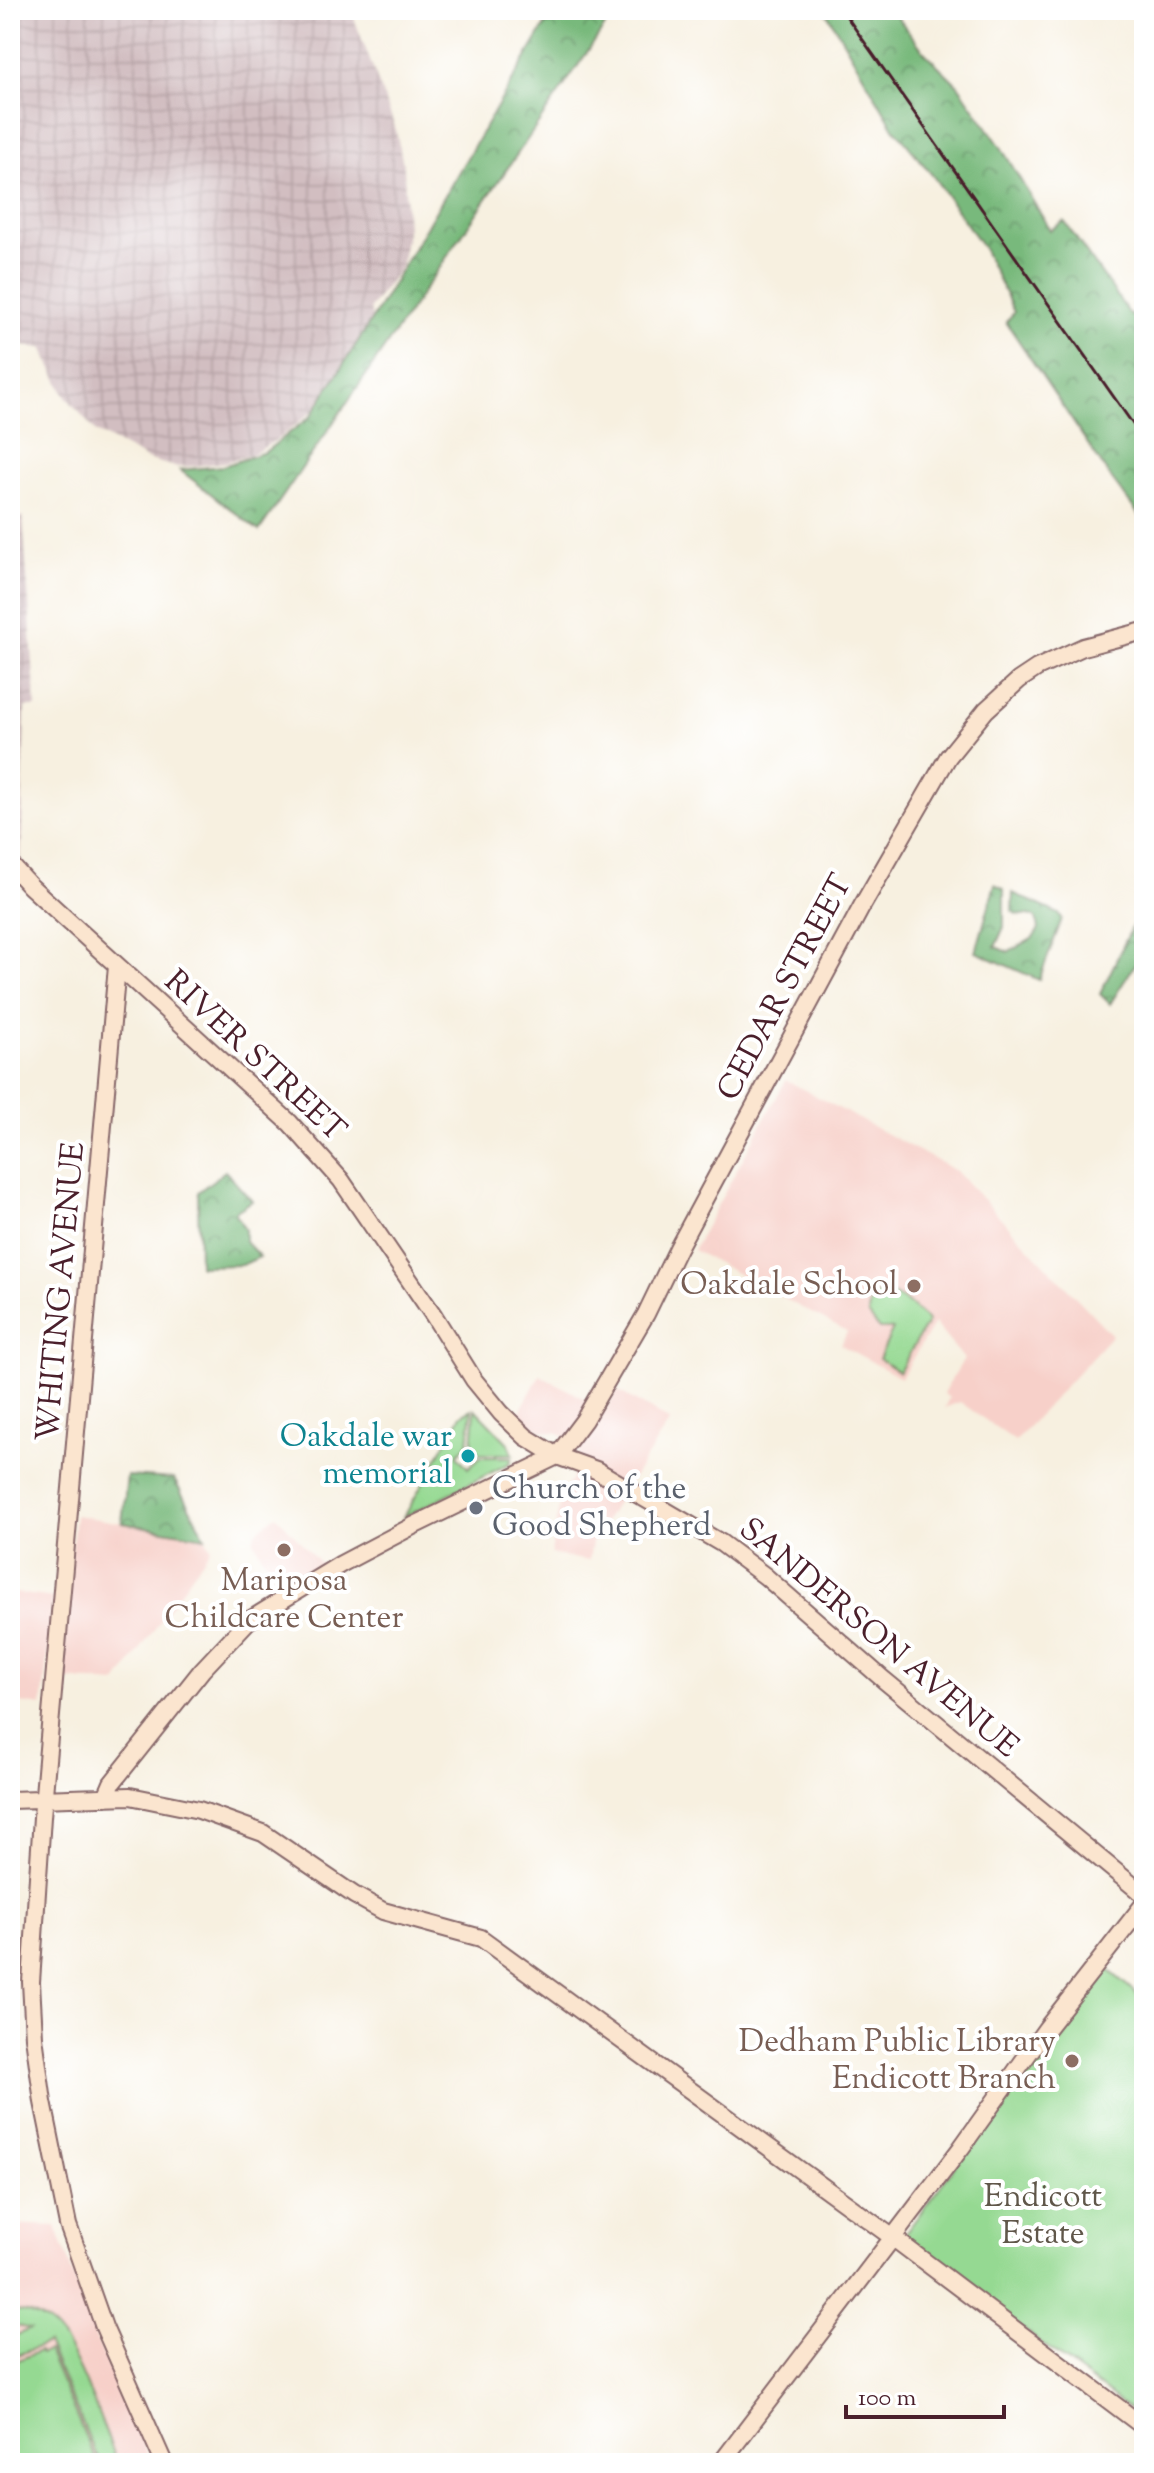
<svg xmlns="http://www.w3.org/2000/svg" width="1154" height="2473" viewBox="0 0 1154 2473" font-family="'Sorts Mill Goudy',serif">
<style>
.built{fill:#f7d0c9}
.industrial{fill:url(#industrial-grid)}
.green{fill:#95d992;stroke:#707c5e;stroke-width:2}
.forest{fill:url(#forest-crowns);stroke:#616c54;stroke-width:2}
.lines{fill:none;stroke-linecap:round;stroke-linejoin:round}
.secondary-casing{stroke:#87686a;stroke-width:20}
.secondary{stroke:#fbe5cf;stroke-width:16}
.rail{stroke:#4a1f2b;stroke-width:3}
.education-dot{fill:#8d6e63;stroke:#fff;stroke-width:3}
.culture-dot{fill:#0f9aa8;stroke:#fff;stroke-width:3}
.worship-dot{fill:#6b7280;stroke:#fff;stroke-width:3}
.labels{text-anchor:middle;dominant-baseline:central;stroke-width:8;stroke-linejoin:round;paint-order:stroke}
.street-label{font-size:32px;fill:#4a1f2b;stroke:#fff}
.education-label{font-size:32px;fill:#785e54;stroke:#fff;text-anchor:end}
.culture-label{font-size:32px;fill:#0d838f;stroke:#fff;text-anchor:end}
.worship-label{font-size:32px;fill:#5b616d;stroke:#fff;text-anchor:start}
.park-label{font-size:32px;fill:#60574a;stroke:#fff}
</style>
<defs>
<pattern id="industrial-grid" width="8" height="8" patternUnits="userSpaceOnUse" patternTransform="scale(2)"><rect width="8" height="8" fill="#d2bec1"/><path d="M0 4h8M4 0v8" fill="none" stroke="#b6a3a6"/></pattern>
<pattern id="forest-crowns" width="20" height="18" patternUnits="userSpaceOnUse" patternTransform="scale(2)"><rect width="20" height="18" fill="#78b97c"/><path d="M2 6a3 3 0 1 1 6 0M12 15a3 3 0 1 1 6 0" fill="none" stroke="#649666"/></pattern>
</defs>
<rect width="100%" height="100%" fill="#fff"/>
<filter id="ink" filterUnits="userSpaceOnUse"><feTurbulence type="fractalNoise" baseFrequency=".0125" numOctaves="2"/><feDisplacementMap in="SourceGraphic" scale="16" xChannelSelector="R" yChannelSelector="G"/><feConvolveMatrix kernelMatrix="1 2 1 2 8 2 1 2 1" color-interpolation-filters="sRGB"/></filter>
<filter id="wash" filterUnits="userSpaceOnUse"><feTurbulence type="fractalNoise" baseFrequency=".006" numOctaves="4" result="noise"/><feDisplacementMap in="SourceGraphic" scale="32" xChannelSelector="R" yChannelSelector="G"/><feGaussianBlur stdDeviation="1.8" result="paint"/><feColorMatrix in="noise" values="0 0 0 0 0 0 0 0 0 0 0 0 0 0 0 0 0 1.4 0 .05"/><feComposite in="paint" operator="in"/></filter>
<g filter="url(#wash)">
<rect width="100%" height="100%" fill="#f7f0e0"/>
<!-- built -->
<path class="built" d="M786,1080L956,1171L1112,1335L1015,1441L960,1402L944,1408L949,1398L943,1393L964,1359L934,1323L901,1378L841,1345L847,1332L693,1250Z
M540,1375L606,1410L617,1390L670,1421L603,1524H595L589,1561L551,1554L561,1494L571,1481L581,1449L559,1433L542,1431L517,1417Z
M75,1515L205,1537L211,1548L117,1683L61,1679Z
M276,1515L321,1564L280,1589L253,1539L257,1531Z
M10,1592L53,1598L42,1706L12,1702L10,1720Z
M10,2224L56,2226L89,2322L151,2463H10Z"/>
<!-- industrial -->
<path class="industrial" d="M10,10H351L395,127L404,168L407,232L401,267L370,308L373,324L315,409L281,437L253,454L225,462L194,466L175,467L147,459L96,432L64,394L43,348L23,346L10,193Z
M10,517H23L36,707H25L21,865L10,853Z"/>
<!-- green -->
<path class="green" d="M884,1289L907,1302L928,1321L899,1372L879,1359L893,1329H879L868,1314L870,1300Z
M472,1409L468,1443L457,1455L468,1468L480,1457H512L510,1463L404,1517L461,1415Z
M475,1409L508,1443L513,1454H480L472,1446Z
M1104,1966L1144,2000V2420L904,2240V2235Z
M10,2311C27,2311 43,2317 55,2329C77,2350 104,2431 118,2463H100L47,2343L10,2358V2338L30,2329L10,2324Z
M39,2351L41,2354L48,2351L97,2463H10V2364Z"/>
<!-- forest -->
<path class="forest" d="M554,10H616L259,531L180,470L223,466L265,452L311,416L375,314Z
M825,10H892L926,54L958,85L1001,147L1050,230L1064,221L1131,316L1144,308V355L1138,360L1139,386L1144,394V522L1108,474L1006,322L1014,312L983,248L933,176L894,128Z
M995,884L1004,889V927L995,947L1009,952L1033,938L1039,929C1036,906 1024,921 1012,911L1013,893L1059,914L1062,919L1039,980L976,952Z
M1144,902V950L1110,1004L1100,994Z
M225,1171L252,1201L235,1212L245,1230V1241L260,1257L242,1265L199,1266L198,1192Z
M127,1476L174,1479L205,1537L122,1523Z"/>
</g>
<g filter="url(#ink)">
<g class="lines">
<!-- secondary casing -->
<g class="secondary-casing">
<path id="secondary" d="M10,864L30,886L290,1123L341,1180L434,1316L474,1380L501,1413L526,1437L557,1456L596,1470L721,1543L765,1576L884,1680L1144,1895
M117,966L42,1817L31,1982L34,2037L43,2102L68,2225L104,2327L164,2463
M106,1797L112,1783L202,1670L248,1621L341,1564L413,1526L557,1456L584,1420L646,1314L678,1248L862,906L948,757L986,710L1019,680L1037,668L1083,647L1144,631
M10,1800L130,1796L199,1810L263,1833L354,1895L383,1911L481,1938L892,2237L1144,2427
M721,2463L961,2148L1046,2029L1144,1904"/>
</g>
<!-- secondary -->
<use href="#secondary" class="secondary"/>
<!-- rail -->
<path class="rail" d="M842,10L1144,440"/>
</g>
</g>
<!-- markers -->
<g class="education-dot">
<circle cx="914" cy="1286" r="8"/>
<circle cx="284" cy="1550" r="8"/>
<circle cx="1072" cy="2061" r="8"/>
</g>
<circle class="culture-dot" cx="468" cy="1456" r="8"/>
<circle class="worship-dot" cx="476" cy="1508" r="8"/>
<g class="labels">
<!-- street labels -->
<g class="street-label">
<text transform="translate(786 988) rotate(-62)">CEDAR STREET</text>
<text transform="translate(254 1057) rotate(43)">RIVER STREET</text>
<text transform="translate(62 1292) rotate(-85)">WHITING AVENUE</text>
<text transform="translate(878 1639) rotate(40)">SANDERSON AVENUE</text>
</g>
<!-- education labels -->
<g class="education-label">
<text x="898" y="1286">Oakdale School</text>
<text x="284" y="1582" text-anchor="middle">Mariposa<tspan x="284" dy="37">Childcare Center</tspan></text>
<text x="1056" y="2043">Dedham Public Library<tspan x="1056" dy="37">Endicott Branch</tspan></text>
</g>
<!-- culture labels -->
<g class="culture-label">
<text x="452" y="1438">Oakdale war<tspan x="452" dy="37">memorial</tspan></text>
</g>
<!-- worship labels -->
<g class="worship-label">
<text x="492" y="1490">Church of the<tspan x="492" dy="37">Good Shepherd</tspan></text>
</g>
<!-- park labels -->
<g class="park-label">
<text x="1043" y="2198">Endicott<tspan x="1043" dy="37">Estate</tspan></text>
</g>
</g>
<!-- margin -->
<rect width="1154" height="2473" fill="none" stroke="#fff" stroke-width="40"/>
<!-- scale -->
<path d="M846 2405v12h158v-12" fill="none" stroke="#4a1f2b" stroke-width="4"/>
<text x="858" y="2405" font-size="24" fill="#4a1f2b" stroke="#ffffff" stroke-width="6" paint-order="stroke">100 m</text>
</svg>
